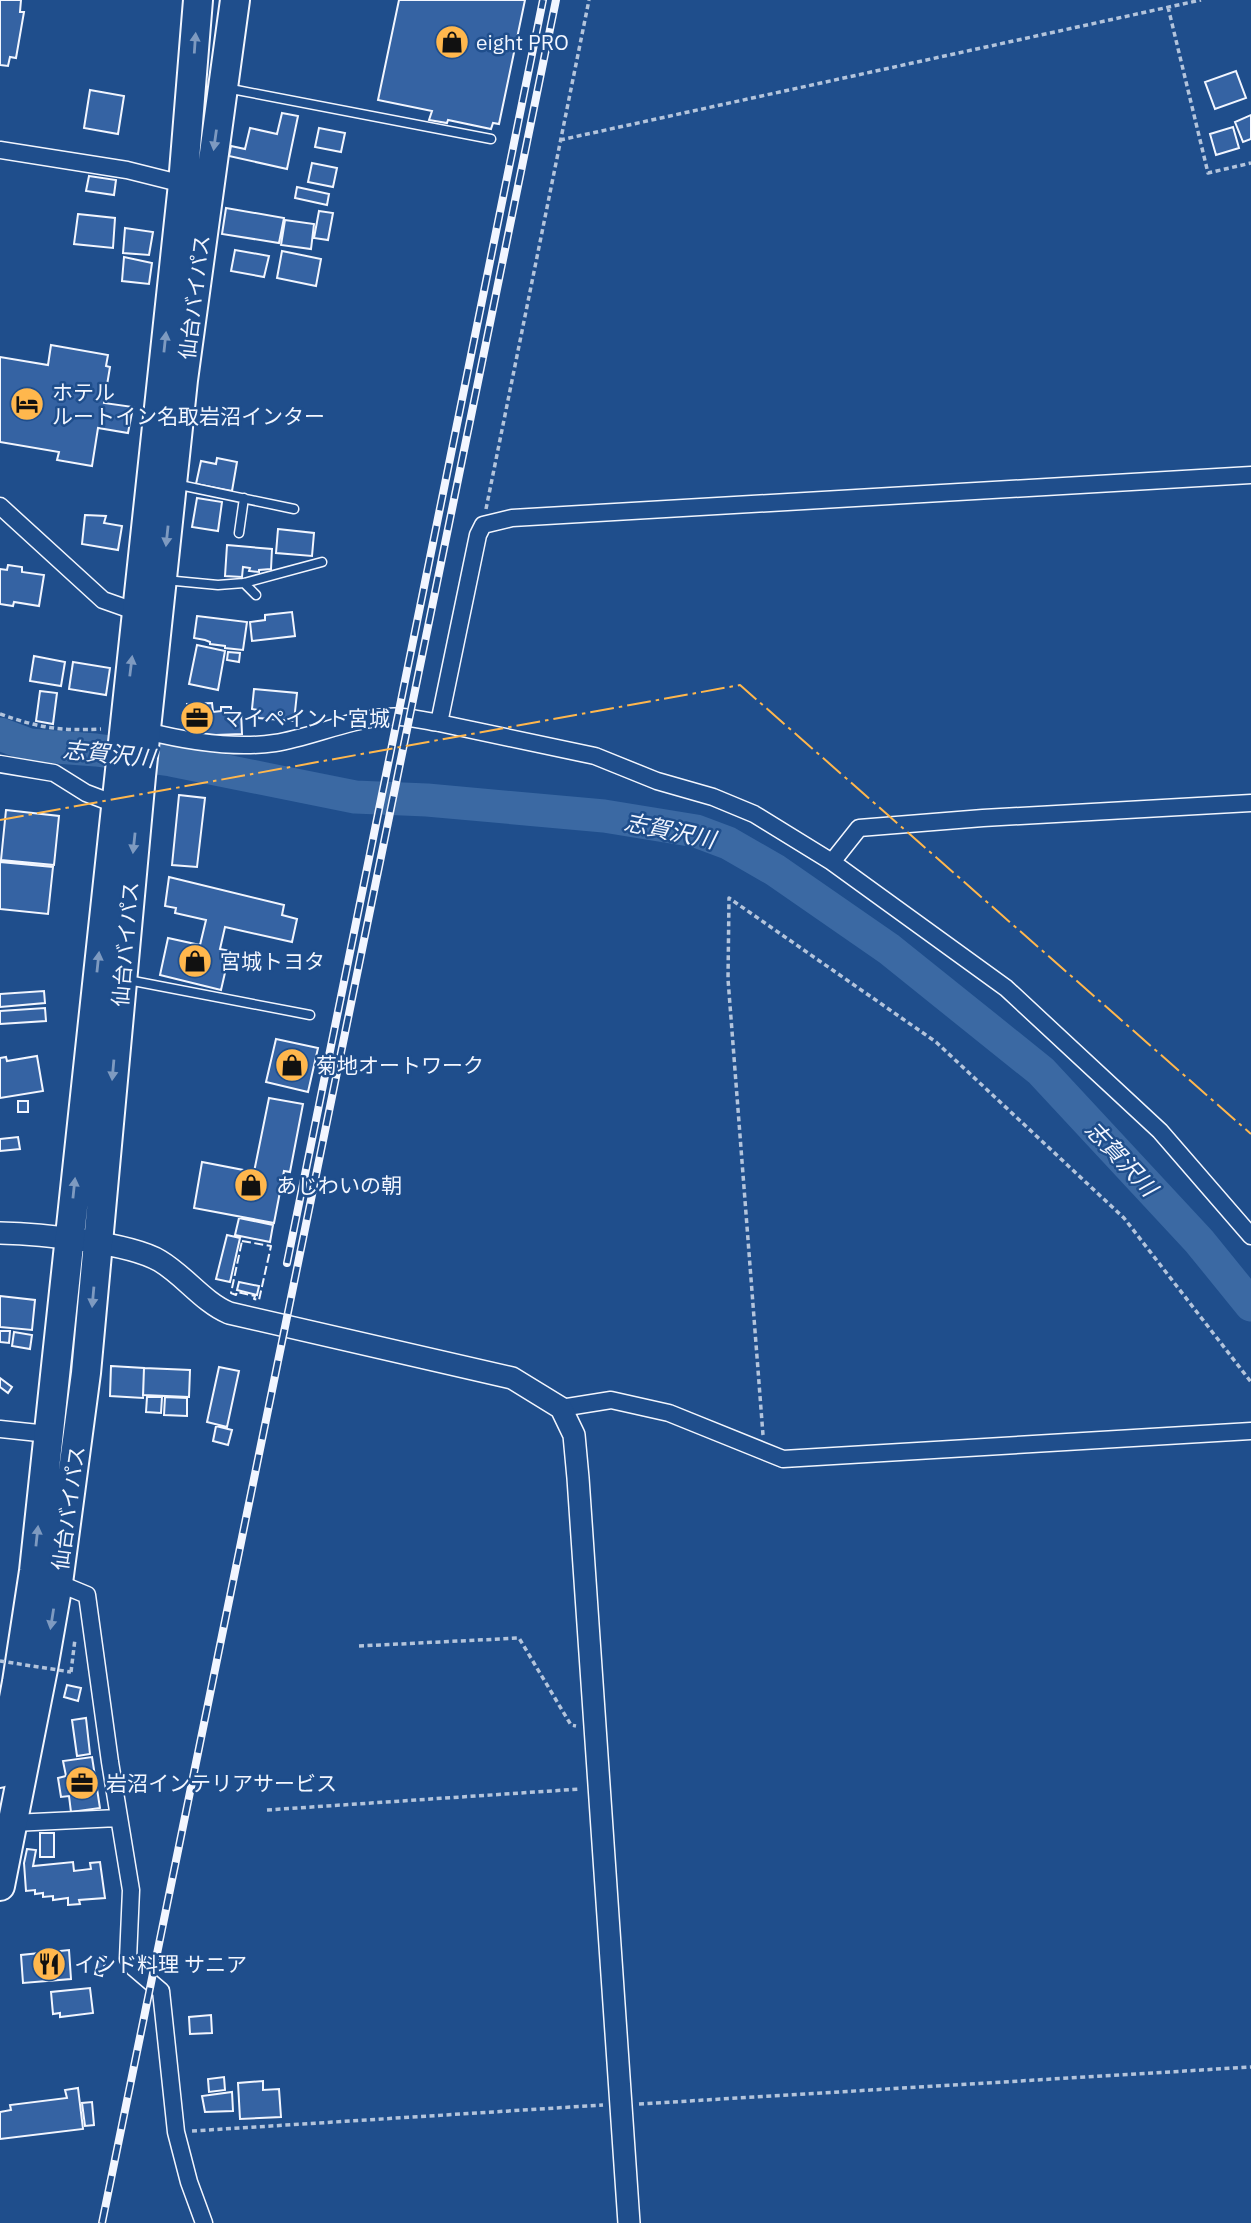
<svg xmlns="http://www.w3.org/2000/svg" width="1251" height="2223" viewBox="0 0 1251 2223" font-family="'IBM Plex Sans','Noto Sans JP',sans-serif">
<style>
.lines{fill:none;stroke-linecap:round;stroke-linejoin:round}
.river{stroke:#3b69a3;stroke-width:33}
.building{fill:#3563a3;stroke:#f2f6ff;stroke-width:2}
.service-casing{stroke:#f2f6ff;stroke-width:11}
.minor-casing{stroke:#f2f6ff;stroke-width:19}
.tertiary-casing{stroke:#f2f6ff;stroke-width:24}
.trunk-casing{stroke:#f2f6ff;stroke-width:32}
.path{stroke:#b3c4dc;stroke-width:3.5;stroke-dasharray:5 3.5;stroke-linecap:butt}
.service{stroke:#1f4e8c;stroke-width:8}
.minor{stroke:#1f4e8c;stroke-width:16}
.tertiary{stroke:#1f4e8c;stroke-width:21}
.trunk{stroke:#1f4e8c;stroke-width:28}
.rail-casing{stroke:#f2f6ff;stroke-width:8}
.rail{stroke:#1f4e8c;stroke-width:5;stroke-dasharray:16;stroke-linecap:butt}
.path-bridge{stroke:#b3c4dc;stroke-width:3.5;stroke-dasharray:5 3.5;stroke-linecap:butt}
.fence{stroke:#f2f6ff;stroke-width:2;stroke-dasharray:9 3.5;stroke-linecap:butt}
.power{stroke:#ffb74d;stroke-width:2;stroke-dasharray:24 5 3.5 5;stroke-linecap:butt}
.oneway{fill:#7e9ac0}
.labels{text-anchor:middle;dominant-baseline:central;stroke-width:5;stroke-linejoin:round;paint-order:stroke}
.poi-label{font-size:21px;fill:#f2f6ff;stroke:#1f4e8c;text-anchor:start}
.street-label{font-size:21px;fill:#f2f6ff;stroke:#1f4e8c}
.water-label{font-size:23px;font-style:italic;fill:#f2f6ff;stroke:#1f4e8c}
</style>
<rect width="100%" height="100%" fill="#1f4e8c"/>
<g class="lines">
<!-- river -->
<path class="river" d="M0,734L29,745L96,750L171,760L355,797L427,800L604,816L696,831L728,843L775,870L889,949L1041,1071L1199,1241L1251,1305"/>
</g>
<!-- building -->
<path class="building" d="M0,0H21L20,12H24L16,58L10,57L8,66L0,65Z
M399,0H525L499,124L493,123L491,129L448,120L447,123L429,120L432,111L378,100Z
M1236,71L1246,98L1215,109L1205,82Z
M90,90L124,96L118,134L84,128Z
M282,113L298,116L287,169L229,156L231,146L245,149L250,128L277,134Z
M1251,115V139L1243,142L1235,122Z
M1233,127L1239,148L1216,155L1210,134Z
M319,128L345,133L341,152L315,147Z
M312,163L337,168L333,187L308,182Z
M89,176L116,180L114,195L86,191Z
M297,187L329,194L327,205L295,198Z
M226,208L284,218L279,243L222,234Z
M319,211L333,213L328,240L314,238Z
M78,214L115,218L113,248L74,244Z
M285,220L314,224L311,249L281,245Z
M125,228L153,232L149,255L123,253Z
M235,250L269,256L264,277L231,271Z
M282,251L321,259L316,286L277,278Z
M124,257L152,263L149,284L122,281Z
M51,345L108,355L106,366L110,367L104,403L133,407L128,433L98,428L92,466L57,460L59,452L0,442V357L48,365Z
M217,458L237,462L232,491L196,484L201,461L216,464Z
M197,498L222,502L218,531L192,527Z
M85,515L106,516L104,523L122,526L118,550L82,544Z
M278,529L314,533L312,556L276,553Z
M227,545L272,549L271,569L259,570V572L249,571L250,568L243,567L242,577L225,576Z
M8,565L22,567V572L44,575L39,606L14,602L13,606L0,604V569L7,570Z
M292,612L295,636L252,641L250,622L265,620V615Z
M197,616L247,622L243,650L225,648V646L210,644V642L205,640L194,638Z
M197,645L225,651L218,690L189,684Z
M228,652L240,653L239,662L227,660Z
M34,656L65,662L61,686L30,681Z
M73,662L110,668L106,695L69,689Z
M254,689L297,693L294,721L258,718V710L252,709Z
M40,691L57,693L53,724L36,721Z
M212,703L213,712L221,711V707H231V711H241L242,734L188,736L187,704Z
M179,795L205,798L197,867L172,865Z
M6,810L59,816L54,865L1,860Z
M0,862L53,867L48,914L0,909Z
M169,877L284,905L282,915L297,919L292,942L225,927L220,949L230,951L221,990L160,975L168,938L200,945L206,920L175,913L176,908L165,906Z
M44,991L45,1003L0,1007V994Z
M45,1008L46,1021L0,1024V1011Z
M276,1039L318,1048L308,1092L266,1082Z
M37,1056L43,1091L0,1098V1058L6,1057L7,1061Z
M269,1098L303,1104L290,1172L284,1171L274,1223L194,1208L202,1162L254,1172Z
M18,1101H28V1112H18Z
M18,1137L20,1149L0,1151V1139Z
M239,1218L273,1225L270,1242L235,1235Z
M227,1235L240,1238L230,1282L216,1279Z
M239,1282L259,1286L257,1295L237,1290Z
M0,1296L35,1300L32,1330L0,1327Z
M0,1331H10L9,1343L0,1342Z
M14,1332L32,1335L30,1349L12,1346Z
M111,1366L144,1368L143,1398L110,1396Z
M219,1367L239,1371L227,1427L207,1422Z
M144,1368L190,1370L189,1397L143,1395Z
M0,1378L12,1387L8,1393L0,1387Z
M147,1397H162L161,1413L146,1412Z
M165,1397L187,1398V1416L164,1415Z
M216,1426L232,1430L228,1445L213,1441Z
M67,1685L81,1688L78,1701L64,1697Z
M86,1718L90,1754L77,1756L72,1720Z
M92,1757L100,1808L71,1812L69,1796L61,1797L58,1778L66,1776L63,1761Z
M40,1833H54V1857H40Z
M27,1849L36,1850L33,1866L73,1862L74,1871L91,1869L90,1863L100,1862L105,1898L79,1900L80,1904L68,1905V1898L53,1900V1896L43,1897V1893L35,1894V1890L26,1891L24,1863Z
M69,1950L71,1979L23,1983L21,1955Z
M99,1956L106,1957L102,1976L95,1974Z
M90,1988L93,2013L60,2017V2013L53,2014L51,1992Z
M211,2015L212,2033L190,2034L189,2017Z
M224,2077L225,2090L209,2092L208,2079Z
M263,2081V2090L279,2089L281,2117L240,2119L238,2083Z
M78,2088L83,2129L0,2139V2112L11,2110L10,2105L67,2098L65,2090Z
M232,2092L233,2111L205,2112L202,2096Z
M92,2102L94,2125L85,2126L82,2103Z"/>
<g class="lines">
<!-- service casing -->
<g class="service-casing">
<path id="service" d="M226,88L491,139
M175,484L294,509
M239,533L244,498
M165,580L218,585L244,583L322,562
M244,583L256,595
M128,980L310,1015"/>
</g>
<!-- minor casing -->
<g class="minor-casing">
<path id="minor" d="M0,150L127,170L183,184
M0,506L103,600L137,612
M146,731C186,741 234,749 275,743C312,737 347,720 386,717C403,715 422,720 439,723
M0,764L54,773L86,793L115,804
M1251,803L983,818L859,828L832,862L1006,988L1160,1131L1251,1236
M832,862L754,814L713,797L657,781L595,756L439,723L478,535L483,525L512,518L1251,475
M561,1408L611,1400L669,1413L783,1459L1251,1431
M0,1429L48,1434
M58,1583L87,1595L110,1762L131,1890L128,1959L134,1968L161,1991L176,2132L189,2182L204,2223
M13,1823L118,1818"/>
</g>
<!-- tertiary casing -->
<g class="tertiary-casing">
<path id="tertiary" d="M0,1233C38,1234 128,1242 160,1261C185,1276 203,1302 229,1313L512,1378L561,1408L574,1435L578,1478L629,2223"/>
</g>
<!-- trunk casing -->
<g class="trunk-casing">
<path id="trunk" d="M0,1773L17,1682L34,1571L183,184L198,0
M0,1886L43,1669L58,1583L86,1373L141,776L183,380L235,0"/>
</g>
<!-- path -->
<path class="path" d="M1168,7L1208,173L1251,163
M560,140L1201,0
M486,509L589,0
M0,714C40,728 59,731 101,729
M763,1435L728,979L729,898L936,1042L1124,1218L1251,1382
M359,1646L519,1638L571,1725L576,1726
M71,1672L75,1639
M267,1810L580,1789
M639,2104L1251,2067
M192,2131L603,2105"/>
<!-- service -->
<use href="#service" class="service"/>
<!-- minor -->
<use href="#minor" class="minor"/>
<!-- tertiary -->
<use href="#tertiary" class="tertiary"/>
<!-- trunk -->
<use href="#trunk" class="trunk"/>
<!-- rail casing -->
<g class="rail-casing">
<path id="rail" d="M287,1263L543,0
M102,2223L556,0"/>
</g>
<!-- rail -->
<use href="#rail" class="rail"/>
<!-- path-bridge -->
<path class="path-bridge" d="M0,1661L71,1672"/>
<!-- fence -->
<path class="fence" d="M242,1241L271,1246L259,1300L254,1299L255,1296L237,1292L236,1295L231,1293Z"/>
<!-- power -->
<path class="power" d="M0,820L740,685L1251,1134"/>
</g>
<!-- one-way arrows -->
<defs><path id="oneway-solid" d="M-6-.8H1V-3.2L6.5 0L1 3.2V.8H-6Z" transform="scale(1.75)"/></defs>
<g class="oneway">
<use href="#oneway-solid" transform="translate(195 43) rotate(-86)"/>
<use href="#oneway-solid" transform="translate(215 140) rotate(98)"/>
<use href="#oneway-solid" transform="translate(165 342) rotate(-84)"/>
<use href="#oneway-solid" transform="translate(167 536) rotate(96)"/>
<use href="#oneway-solid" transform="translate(131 666) rotate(-83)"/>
<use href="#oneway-solid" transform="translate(134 843) rotate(96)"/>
<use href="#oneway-solid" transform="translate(98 962) rotate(-84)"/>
<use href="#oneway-solid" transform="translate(113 1070) rotate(95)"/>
<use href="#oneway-solid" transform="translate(74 1188) rotate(-84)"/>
<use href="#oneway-solid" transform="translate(93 1297) rotate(95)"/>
<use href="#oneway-solid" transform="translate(37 1536) rotate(-84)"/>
<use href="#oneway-solid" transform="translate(52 1619) rotate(99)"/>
</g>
<!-- icons -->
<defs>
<g id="shop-disc" transform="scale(1.75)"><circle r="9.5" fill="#ffb74d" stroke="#1f4e8c"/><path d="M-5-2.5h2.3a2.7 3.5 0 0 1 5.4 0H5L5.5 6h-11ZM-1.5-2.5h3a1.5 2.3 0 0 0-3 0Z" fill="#111"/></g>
<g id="hotel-disc" transform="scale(1.75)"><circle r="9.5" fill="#ffb74d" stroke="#1f4e8c"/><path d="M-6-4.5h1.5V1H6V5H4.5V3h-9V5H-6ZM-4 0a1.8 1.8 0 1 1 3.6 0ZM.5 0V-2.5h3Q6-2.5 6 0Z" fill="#111"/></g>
<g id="office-disc" transform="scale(1.75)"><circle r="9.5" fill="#ffb74d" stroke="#1f4e8c"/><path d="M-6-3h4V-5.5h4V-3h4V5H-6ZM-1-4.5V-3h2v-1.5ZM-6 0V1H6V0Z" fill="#111"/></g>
<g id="restaurant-disc" transform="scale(1.75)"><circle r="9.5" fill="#ffb74d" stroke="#1f4e8c"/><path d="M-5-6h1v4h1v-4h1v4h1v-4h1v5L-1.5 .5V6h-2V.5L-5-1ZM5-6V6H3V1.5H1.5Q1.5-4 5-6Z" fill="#111"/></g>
</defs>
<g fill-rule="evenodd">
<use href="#shop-disc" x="452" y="42"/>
<use href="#hotel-disc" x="27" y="404"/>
<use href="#office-disc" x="197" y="718"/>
<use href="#shop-disc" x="195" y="961"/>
<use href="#shop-disc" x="292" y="1065"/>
<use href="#shop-disc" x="251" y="1185"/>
<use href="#office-disc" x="82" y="1783"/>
<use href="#restaurant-disc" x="49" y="1964"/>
</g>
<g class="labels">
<!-- poi labels -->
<g class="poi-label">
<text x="476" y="42">eight PRO</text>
<text x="52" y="392">ホテル<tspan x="52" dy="24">ルートイン名取岩沼インター</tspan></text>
<text x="222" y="718">マイペイント宮城</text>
<text x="220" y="961">宮城トヨタ</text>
<text x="316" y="1065">菊地オートワーク</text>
<text x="276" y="1185">あじわいの朝</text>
<text x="106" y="1783">岩沼インテリアサービス</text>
<text x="74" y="1964">インド料理 サニア</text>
</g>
<!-- street labels -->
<g class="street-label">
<text transform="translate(194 297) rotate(-83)">仙台バイパス</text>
<text transform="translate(125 944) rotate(-85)">仙台バイパス</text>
<text transform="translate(68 1508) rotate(-82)">仙台バイパス</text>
</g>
<!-- water labels -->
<g class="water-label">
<text transform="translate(109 753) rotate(6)">志賀沢川</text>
<text transform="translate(670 830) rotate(12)">志賀沢川</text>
<text transform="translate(1122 1158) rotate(47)">志賀沢川</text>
</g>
</g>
</svg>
